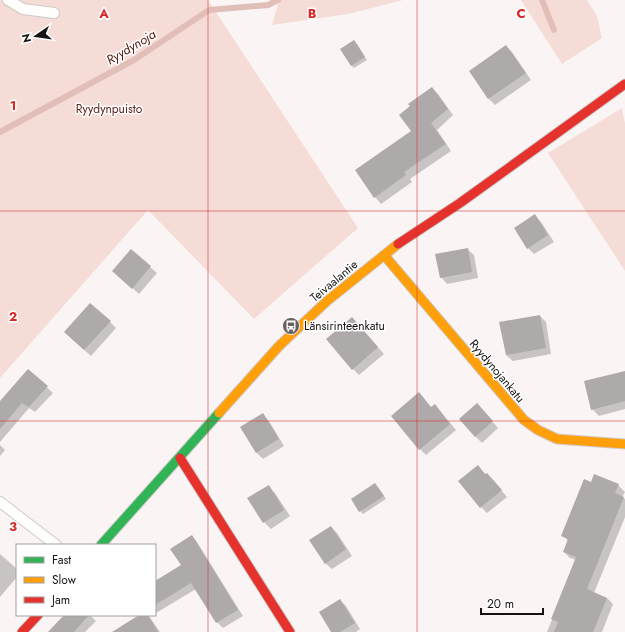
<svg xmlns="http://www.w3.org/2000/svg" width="625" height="632" viewBox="0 0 625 632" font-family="Jost,sans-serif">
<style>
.green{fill:#f5dcd6}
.shadow{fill:#0003}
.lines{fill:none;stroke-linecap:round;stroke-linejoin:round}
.stream{stroke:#e1bfb8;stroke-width:6}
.building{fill:#aeaaaa}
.lane-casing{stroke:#cecac9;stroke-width:12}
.fast-casing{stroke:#cecac9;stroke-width:11}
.slow-casing{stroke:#cecac9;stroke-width:11}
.jam-casing{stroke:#cecac9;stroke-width:11}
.lane{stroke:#fefefd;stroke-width:10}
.fast{stroke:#30b455;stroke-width:9}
.slow{stroke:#ff9f0a;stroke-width:9}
.jam{stroke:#e5322d;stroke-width:9}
.grid{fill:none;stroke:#d62828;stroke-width:1;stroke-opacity:0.55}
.labels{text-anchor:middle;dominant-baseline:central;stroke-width:3;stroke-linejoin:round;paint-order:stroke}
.park-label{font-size:12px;fill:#5d2318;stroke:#fff}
.street-label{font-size:12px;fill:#161212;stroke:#fff}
.poi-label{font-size:12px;fill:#161212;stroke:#fff;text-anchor:start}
.water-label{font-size:13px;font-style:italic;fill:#52190f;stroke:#fff}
.grid-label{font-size:13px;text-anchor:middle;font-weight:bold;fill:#d62828;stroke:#fff;stroke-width:3;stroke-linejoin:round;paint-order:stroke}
</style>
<rect width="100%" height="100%" fill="#faf5f4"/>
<!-- green -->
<path class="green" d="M0,0H208L358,228L254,319L148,210L0,378Z
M279,0H403L348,14L272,25Z
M521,0H587L597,16L602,38L562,64Z
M622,108L625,124V271L548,153Z"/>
<!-- shadow -->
<path class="shadow" d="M354,41L357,44L367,60L354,68L351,65Z
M506,46L512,52L531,80L495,105L489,99L470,71Z
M432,88L438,94L453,115L437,130L451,151L410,179L412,182L381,204L375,197L412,132Z
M535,216L541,222L554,242L534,254L528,248Z
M467,249L474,255L478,278L447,284L441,277Z
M131,250L157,273L139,294L120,277Z
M540,316L546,322L551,354L513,361L506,355Z
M352,318L384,354L359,375L353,369Z
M110,322L116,328L91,356L71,338Z
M28,370L53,393L35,412L29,408L0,442V403Z
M625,372V409L599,416L592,409Z
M432,408L441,412L456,430L426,455L420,449Z
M483,411L498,428L482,443L475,436Z
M263,414L269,421L284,446L263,459L257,453L241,428Z
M0,445L5,450L0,456Z
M477,466L486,475L493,480L507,497L487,513L481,507Z
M618,485L625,492L622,497L625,499V517L594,593L607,598L613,604L602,632H547L576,560L570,558L564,552L568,541L563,535Z
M268,487L275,493L290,516L271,529L264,522L249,499Z
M378,487L386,499L363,514L360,511Z
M331,527L337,533L352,556L332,569L325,563Z
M192,536L197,542L243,616L223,628L217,622L196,589L156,613H155V582L182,566Z
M0,554L17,569V577L0,597Z
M340,600L346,606L360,629L356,632H333Z
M65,615H90L96,621L85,632H49Z
M141,615H148L151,619L160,632H132Z"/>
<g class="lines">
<!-- stream -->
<path class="stream" d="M542,0L554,30
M0,132L134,60L209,10L268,5L278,0"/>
</g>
<!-- building -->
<path class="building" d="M354,40L365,57L351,66L340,49Z
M506,45L526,73L488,99L469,71Z
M432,87L448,109L431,123L446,144L404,172L406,175L374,198L355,170L411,131L399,115L410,106L408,104Z
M535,214L548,235L527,249L514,228Z
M468,248L472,272L440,278L435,254Z
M131,249L151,266L132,289L112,271Z
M90,303L111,321L84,350L64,332Z
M540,315L546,348L506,355L499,322Z
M352,317L378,347L352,370L326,339Z
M28,369L48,386L29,407L22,403L0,429V401Z
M625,371V401L591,410L584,381Z
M419,392L431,407L435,404L450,424L419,450L391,416Z
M477,403L493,421L475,437L459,419Z
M263,413L279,439L256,453L240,427Z
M478,465L485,474L487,473L502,490L480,508L458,481Z
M594,474L619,484L615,493L624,497L587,589L607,598L593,632H554L558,622L551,619L576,557L563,552L568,539L561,536L584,479L591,482Z
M375,483L384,496L359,512L351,499Z
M269,485L284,510L263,523L247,498Z
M331,526L346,549L325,564L309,540Z
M192,535L238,610L216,623L191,583L155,605V581L181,565L170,549Z
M340,599L355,623L340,632H331L319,612Z
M64,615H89L74,632H48Z
M139,615H148L158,632H112Z"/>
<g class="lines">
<!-- lane casing -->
<g class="lane-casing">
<path id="lane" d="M8,0L23,9L54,13
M0,502L56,545"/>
</g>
<!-- fast casing -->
<g class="fast-casing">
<path id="fast" d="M101,545L219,413"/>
</g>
<!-- slow casing -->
<g class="slow-casing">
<path id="slow" d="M384,255L524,420L538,430L557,439L625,444
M219,413L279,346L327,301L398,244"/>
</g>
<!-- jam casing -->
<g class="jam-casing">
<path id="jam" d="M398,244L460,203L625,84
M180,458L290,632
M22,632L38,615"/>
</g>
<!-- lane -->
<use href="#lane" class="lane"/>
<!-- fast -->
<use href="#fast" class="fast"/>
<!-- slow -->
<use href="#slow" class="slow"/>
<!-- jam -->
<use href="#jam" class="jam"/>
</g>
<!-- grid -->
<path class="grid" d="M208,0V632M417,0V632M0,211H625M0,421H625"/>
<!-- icons -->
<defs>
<g id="bus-disc" transform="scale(0.9)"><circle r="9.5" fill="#666161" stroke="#fff"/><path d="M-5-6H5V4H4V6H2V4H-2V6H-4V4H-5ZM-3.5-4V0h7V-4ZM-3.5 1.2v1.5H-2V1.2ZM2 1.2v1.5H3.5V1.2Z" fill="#fff"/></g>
</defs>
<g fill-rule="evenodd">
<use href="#bus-disc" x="291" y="326"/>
</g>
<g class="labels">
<!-- park labels -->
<g class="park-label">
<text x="109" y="109">Ryydynpuisto</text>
</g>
<!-- street labels -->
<g class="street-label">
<text transform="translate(334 281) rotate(-40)">Teivaalantie</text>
<text transform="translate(497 371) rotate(50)">Ryydynojankatu</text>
</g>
<!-- poi labels -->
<g class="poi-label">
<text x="304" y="326">Länsirinteenkatu</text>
</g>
<!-- water labels -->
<g class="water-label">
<text transform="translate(131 47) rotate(-31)">Ryydynoja</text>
</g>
</g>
<g class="grid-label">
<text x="104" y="18">A</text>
<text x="312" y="18">B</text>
<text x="521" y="18">C</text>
<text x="13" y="110">1</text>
<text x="13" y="321">2</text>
<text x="13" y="531">3</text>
</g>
<!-- legend -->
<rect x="16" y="544" width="140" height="72" fill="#ffffff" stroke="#a2a0a0"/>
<rect x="24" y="557" width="20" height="6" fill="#30b455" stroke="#a2a0a0"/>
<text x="52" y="564" font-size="12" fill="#161212">Fast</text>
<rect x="24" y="577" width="20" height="6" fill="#ff9f0a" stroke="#a2a0a0"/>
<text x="52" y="584" font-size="12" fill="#161212">Slow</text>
<rect x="24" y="597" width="20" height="6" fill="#e5322d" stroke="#a2a0a0"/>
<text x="52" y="604" font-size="12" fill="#161212">Jam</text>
<!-- north arrow -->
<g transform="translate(36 36) rotate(257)" stroke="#ffffff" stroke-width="3" paint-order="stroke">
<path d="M0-3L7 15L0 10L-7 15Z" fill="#161212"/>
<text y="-6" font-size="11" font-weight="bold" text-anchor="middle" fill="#161212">N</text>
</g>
<!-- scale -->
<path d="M481 608v6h62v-6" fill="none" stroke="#161212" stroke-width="2"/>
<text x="487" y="608" font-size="12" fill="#161212" stroke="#ffffff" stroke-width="3" paint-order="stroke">20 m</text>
</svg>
